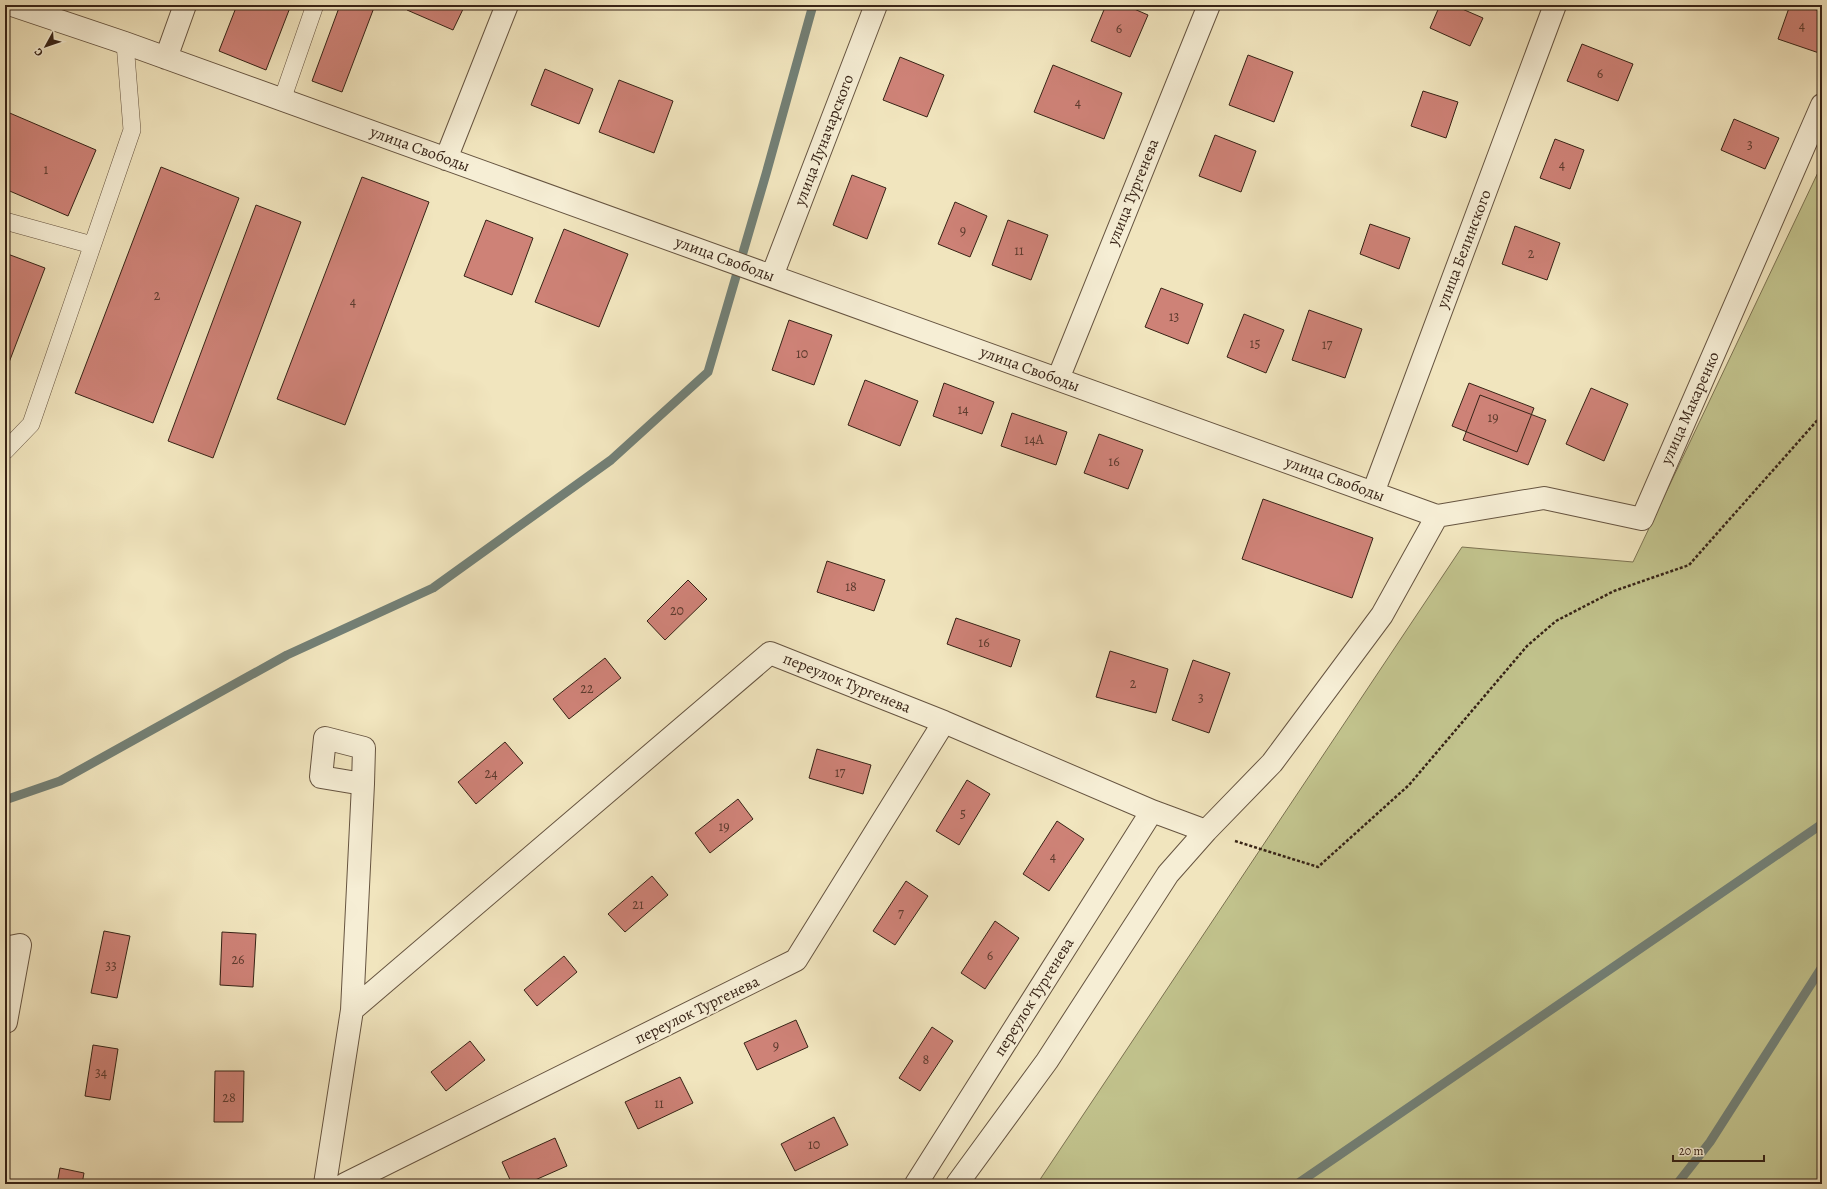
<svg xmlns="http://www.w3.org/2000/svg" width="1827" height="1189" viewBox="0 0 1827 1189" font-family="Alegreya,serif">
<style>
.green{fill:#c1c28c;stroke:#7c7251}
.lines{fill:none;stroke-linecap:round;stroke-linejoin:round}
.stream{stroke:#738076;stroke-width:9}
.building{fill:#ce8277;stroke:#372316}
.lane-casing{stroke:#665440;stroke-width:18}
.street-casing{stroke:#665440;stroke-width:24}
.path{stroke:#372316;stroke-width:2.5;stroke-dasharray:3 2;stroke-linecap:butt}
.lane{stroke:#f6eed5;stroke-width:17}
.street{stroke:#f6eed5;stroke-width:22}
.labels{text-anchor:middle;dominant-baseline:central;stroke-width:4;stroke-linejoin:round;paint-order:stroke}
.number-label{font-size:14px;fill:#5d3b2e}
.street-label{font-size:16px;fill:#372316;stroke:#f6eed5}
</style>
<rect width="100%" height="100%" fill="#f1e5be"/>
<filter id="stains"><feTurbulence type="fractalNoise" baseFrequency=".005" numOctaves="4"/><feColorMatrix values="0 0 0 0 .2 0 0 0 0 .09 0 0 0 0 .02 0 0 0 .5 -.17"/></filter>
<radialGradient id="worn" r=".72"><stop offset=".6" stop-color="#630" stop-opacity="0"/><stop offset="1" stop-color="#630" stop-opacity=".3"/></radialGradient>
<!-- green -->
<path class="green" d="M1822,164V1184H1037L1462,547L1633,562Z"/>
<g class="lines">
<!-- stream -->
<path class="stream" d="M5,800L60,781L287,655L433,588L611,460L708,372L766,174L813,5
M1297,1184L1822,824
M1677,1184L1710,1142L1822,967"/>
</g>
<!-- building -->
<path class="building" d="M237,5H291L266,70L219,51Z
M340,5H375L342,92L312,81Z
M409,5H465L453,30L407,10Z
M1106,5H1125L1148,15L1130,57L1091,41Z
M1440,5H1453L1483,18L1470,46L1430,28Z
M1790,5H1803L1822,12V54L1778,39Z
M1582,44L1633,64L1618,101L1567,81Z
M1248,55L1293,72L1274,122L1229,105Z
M900,57L944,75L927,117L883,100Z
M1053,65L1122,93L1104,139L1034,112Z
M545,69L593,89L579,124L531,105Z
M619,80L673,101L654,153L599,132Z
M1423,91L1458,102L1446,138L1411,126Z
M5,111L96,150L68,216L5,189Z
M1734,119L1779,138L1765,169L1721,150Z
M1215,135L1256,151L1241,192L1199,176Z
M1555,139L1584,150L1570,189L1540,178Z
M161,167L239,198L153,423L75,393Z
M852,175L886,188L867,239L833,225Z
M362,177L429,202L345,425L277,399Z
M955,202L987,216L970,257L938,244Z
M256,205L301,222L213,458L168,441Z
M486,220L533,238L512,295L464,276Z
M1008,220L1048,235L1031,280L992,265Z
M1370,224L1410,238L1399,269L1360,254Z
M1515,226L1560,243L1547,280L1502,264Z
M564,229L628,254L599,327L535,302Z
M5,253L45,268L5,373Z
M1161,288L1203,304L1188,344L1145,327Z
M1309,310L1362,329L1345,378L1292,360Z
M1244,314L1284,330L1266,373L1227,357Z
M789,320L832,335L814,385L772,370Z
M865,380L918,401L900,446L848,425Z
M944,383L994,402L982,434L933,416Z
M1469,383L1534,408L1517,452L1452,426Z
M1591,388L1628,404L1604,461L1566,444Z
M1480,395L1546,420L1528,465L1463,440Z
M1012,413L1067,432L1056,465L1001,446Z
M1099,434L1143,450L1128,489L1084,473Z
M1263,499L1373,538L1352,598L1242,559Z
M827,561L885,580L874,611L817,592Z
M688,580L707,599L665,640L647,621Z
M956,618L1020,640L1011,667L947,644Z
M1110,651L1168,669L1156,713L1096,697Z
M605,658L621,678L569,719L553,699Z
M1193,660L1230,673L1209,733L1172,720Z
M505,742L523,763L476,804L458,782Z
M817,749L871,765L863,794L809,778Z
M967,780L990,794L959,845L936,831Z
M738,799L753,819L710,853L695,833Z
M1057,821L1084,839L1049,891L1023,874Z
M652,876L668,895L625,932L608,914Z
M906,881L928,896L895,945L873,931Z
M995,921L1019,938L985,989L961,973Z
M104,931L130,936L117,998L91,993Z
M222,932L256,934L253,987L220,985Z
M564,956L577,972L537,1006L524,990Z
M796,1020L808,1047L757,1070L744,1043Z
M932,1027L953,1041L920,1091L899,1078Z
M470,1041L485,1060L446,1091L431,1072Z
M93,1045L118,1049L110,1100L85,1096Z
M215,1071H244L243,1122H214Z
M680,1077L693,1103L638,1129L625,1102Z
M834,1117L848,1145L795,1171L781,1144Z
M555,1138L567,1166L526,1184H512L502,1162Z
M60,1168L84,1173L82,1184H57Z
M705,1180L707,1184H695Z"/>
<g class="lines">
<!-- lane casing -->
<g class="lane-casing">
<path id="lane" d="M282,100L315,5
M5,221L92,245
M5,451L31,424L132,130L125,43"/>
</g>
<!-- street casing -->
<g class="street-casing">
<path id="street" d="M12,5L125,43L1437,516L1544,498L1642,519L1822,105
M166,58L185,5
M446,159L507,5
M772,276L876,5
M1058,379L1209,5
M1373,493L1555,5
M1152,811L1206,831
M5,948L20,945L6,1022
M325,1184L352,1010L363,784L364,748L325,738L321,777L363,784
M345,1184L796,960L944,722L770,653L352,1010
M916,1184L1152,811L944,722
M957,1184L1047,1061L1168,874L1206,831L1272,763L1382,615L1437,516"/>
</g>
<!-- path -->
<path class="path" d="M1235,841L1318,867L1409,785L1527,646L1556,621L1614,591L1689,565L1822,415"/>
<!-- lane -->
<use href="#lane" class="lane"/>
<!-- street -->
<use href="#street" class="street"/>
</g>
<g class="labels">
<!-- number labels -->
<g class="number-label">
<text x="1802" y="25">4</text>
<text x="1119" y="28">6</text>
<text x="1600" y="73">6</text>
<text x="1078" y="102">4</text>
<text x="1750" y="144">3</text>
<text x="1562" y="164">4</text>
<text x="46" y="169">1</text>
<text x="963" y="230">9</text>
<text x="1019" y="250">11</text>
<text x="1531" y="253">2</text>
<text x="157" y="295">2</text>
<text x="353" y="301">4</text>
<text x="1174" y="316">13</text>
<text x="1255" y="343">15</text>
<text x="1327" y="344">17</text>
<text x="802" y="353">10</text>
<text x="963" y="409">14</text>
<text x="1493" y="417">19</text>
<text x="1034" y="439">14А</text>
<text x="1114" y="461">16</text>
<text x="851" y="586">18</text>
<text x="677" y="610">20</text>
<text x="984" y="642">16</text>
<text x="1133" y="683">2</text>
<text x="587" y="688">22</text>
<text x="1201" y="697">3</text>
<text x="840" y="772">17</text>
<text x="491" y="773">24</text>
<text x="963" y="813">5</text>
<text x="724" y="826">19</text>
<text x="1053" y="856">4</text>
<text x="638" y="904">21</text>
<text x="901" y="913">7</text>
<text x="990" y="955">6</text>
<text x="238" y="959">26</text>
<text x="111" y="965">33</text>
<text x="776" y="1045">9</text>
<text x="926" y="1059">8</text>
<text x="101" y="1072">34</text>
<text x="229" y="1097">28</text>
<text x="659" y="1103">11</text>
<text x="814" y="1144">10</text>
</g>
<!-- street labels -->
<g class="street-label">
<text transform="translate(824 140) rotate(-69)">улица Луначарского</text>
<text transform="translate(420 149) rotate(20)">улица Свободы</text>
<text transform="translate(1133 192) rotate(-68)">улица Тургенева</text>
<text transform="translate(1464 249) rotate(-69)">улица Белинского</text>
<text transform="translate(725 259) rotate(20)">улица Свободы</text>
<text transform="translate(1030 369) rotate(20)">улица Свободы</text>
<text transform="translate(1690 408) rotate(-66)">улица Макаренко</text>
<text transform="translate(1335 479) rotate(20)">улица Свободы</text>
<text transform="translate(847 683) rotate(22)">переулок Тургенева</text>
<text transform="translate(1034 997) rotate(-58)">переулок Тургенева</text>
<text transform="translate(697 1010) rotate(-26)">переулок Тургенева</text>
</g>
</g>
<!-- margin -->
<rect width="1827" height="1189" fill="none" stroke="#f1e5be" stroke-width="20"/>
<rect x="6" y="6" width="1815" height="1177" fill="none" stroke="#372316" stroke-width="2"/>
<rect x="10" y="10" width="1807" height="1169" fill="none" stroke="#372316"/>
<!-- north arrow -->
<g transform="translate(46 46) rotate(230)" stroke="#f6eed5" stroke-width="3" paint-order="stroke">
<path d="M0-3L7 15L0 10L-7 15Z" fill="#372316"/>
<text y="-6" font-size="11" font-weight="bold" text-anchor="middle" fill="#372316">С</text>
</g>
<!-- scale -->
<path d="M1673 1155v6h91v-6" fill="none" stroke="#372316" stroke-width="2"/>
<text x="1679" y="1155" font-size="12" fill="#372316" stroke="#f6eed5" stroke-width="3" paint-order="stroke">20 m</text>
<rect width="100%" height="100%" filter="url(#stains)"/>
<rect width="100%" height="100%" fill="url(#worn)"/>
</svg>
